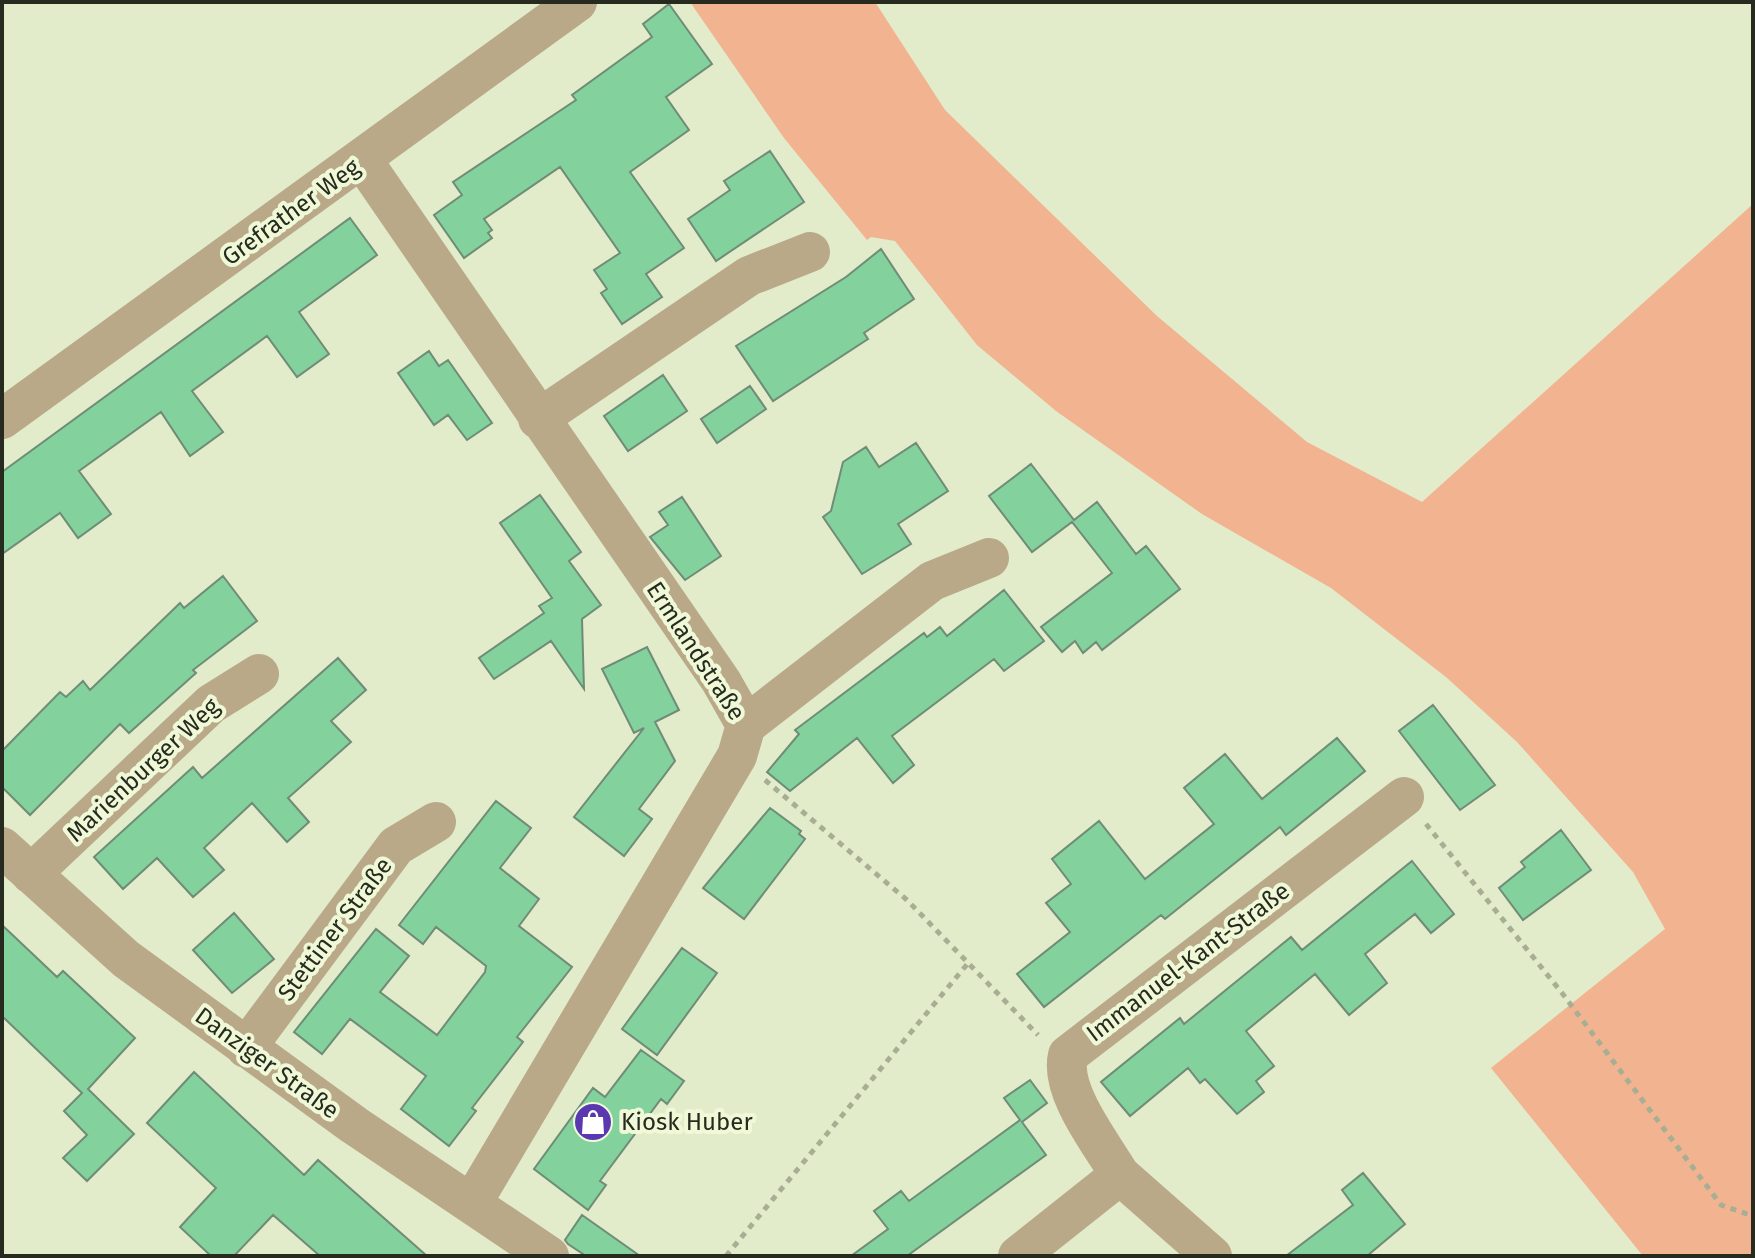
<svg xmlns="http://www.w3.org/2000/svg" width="1755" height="1258" viewBox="0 0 1755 1258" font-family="'Fira Sans',sans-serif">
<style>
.green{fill:#f1b390}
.building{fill:#83d19c;stroke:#6f8c77;stroke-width:2}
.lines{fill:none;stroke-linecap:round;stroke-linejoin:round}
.path{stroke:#a7ae94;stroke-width:5;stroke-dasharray:6 6;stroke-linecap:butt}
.minor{stroke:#b9a989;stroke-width:40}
.labels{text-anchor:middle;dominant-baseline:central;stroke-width:8;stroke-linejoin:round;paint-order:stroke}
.street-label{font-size:24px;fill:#272a1e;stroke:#f0f9d7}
.poi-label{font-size:24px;fill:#272a1e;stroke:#f0f9d7;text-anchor:start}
</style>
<rect width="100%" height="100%" fill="#e2ebca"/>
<!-- green -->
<path class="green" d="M690,2H875L945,110L1157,316L1307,442L1422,502L1753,204V1256H1643L1491,1068L1665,929L1633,872L1517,742L1446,677L1331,588L1202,514L1056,411L977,345L895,241L871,237L867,240L784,138Z"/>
<!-- building -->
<path class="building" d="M669,4L712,64L666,97L689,130L630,172L684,248L646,274L662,297L622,324L601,293L607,289L594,270L620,253L560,167L484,219L492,230L488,233L492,238L464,258L434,215L462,195L453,182L576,100L572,95L652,37L643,24Z
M770,151L804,202L716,261L688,219L730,190L724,181Z
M350,218L377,255L299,312L329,354L297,377L267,336L192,391L223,432L190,456L161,412L79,471L111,514L78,538L60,513L2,554V472Z
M881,249L914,299L864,333L868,339L773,401L736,346L846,277Z
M429,351L439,366L448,360L492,423L467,440L448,415L434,425L398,373Z
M663,375L687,411L628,451L604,416Z
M750,386L766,409L717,443L701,419Z
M916,443L948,491L898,524L911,544L862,574L823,517L831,511L843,462L866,447L879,467Z
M1031,464L1074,520L1097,502L1136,554L1146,546L1180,589L1102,650L1096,642L1083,653L1075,641L1062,652L1041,627L1112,573L1072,522L1032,552L989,496Z
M540,495L581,552L569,561L601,605L582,619L584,689L551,641L494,679L479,658L544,613L539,606L552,598L500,523Z
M682,497L721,556L685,580L650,537L668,525L659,512Z
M223,576L257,621L193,670L196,673L129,733L120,724L30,815L2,787V751L60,692L66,697L83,681L90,690L180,603L184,608Z
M1004,590L1044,641L1004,671L994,659L892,736L914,765L893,783L857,738L790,791L767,772L799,734L795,730L924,633L927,637L940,627L947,636Z
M647,647L679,710L655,722L675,761L639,809L652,819L624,856L574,817L644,728L634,733L602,669Z
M338,658L366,690L331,721L351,742L288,798L309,822L287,842L252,803L204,848L224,870L193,897L157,858L123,889L94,857L193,767L202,778Z
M1433,705L1495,785L1460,810L1399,731Z
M1337,738L1365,771L1286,835L1280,827L1165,919L1161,915L1044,1007L1017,974L1070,932L1046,903L1071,884L1052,859L1099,821L1145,879L1214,824L1184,788L1225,754L1262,799Z
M496,801L531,828L500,868L539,899L519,926L572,967L517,1037L523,1042L472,1108L476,1111L449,1146L401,1109L426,1076L350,1019L322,1054L294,1032L376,929L409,956L380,992L437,1035L485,972L486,966L436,927L423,944L399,925Z
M770,808L801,831L799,834L805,839L744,919L703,888Z
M1561,830L1591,870L1523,920L1499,888L1525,867L1521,862Z
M1412,861L1454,914L1431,933L1415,914L1365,954L1387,983L1349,1015L1315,974L1246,1031L1274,1066L1256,1081L1264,1092L1237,1114L1205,1079L1200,1083L1188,1068L1130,1116L1101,1082L1180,1018L1184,1024L1291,937L1302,950Z
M234,913L274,959L232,993L193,950Z
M2,925L57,977L63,971L135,1038L88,1089L134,1134L87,1181L63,1158L87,1135L64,1111L82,1093L2,1016Z
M682,948L717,973L657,1055L622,1029Z
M641,1050L684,1081L667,1104L661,1099L600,1181L606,1185L588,1210L534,1169L593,1088L605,1097Z
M194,1072L304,1175L318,1160L427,1256H320L273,1215L234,1256H211L180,1227L216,1188L147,1123Z
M1030,1080L1047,1103L1022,1122L1046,1155L907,1256H851L888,1229L874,1211L901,1191L909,1201L1020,1120L1004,1098Z
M1363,1173L1405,1224L1367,1256H1286L1353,1205L1342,1190Z
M582,1215L640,1256H586L568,1244L565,1240Z"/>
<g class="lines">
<!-- path -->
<path class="path" d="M765,780L907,900L1038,1035
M1426,824L1562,993L1721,1205L1753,1216
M726,1256L969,962"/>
<!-- minor -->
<path class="minor" d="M363,161L721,681L746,725L737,756L472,1203
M2,419L577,2
M538,419L749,276L810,252
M746,725L932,581L989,558
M2,847L126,959L354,1125L549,1256
M31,874L211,704L259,674
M246,1048L396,846L436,822
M1120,1175L1212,1256
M1018,1256L1120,1175C1101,1143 1059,1091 1068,1055L1404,797"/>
</g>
<!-- icons -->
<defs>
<g id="shop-disc" transform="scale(2)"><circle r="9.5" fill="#5a38b0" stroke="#f0f9d7"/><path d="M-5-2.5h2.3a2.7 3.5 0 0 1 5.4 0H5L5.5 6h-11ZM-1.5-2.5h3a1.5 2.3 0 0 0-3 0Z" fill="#fff"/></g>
</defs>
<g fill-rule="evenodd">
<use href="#shop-disc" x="593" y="1122"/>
</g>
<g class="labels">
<!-- street labels -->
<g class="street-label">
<text transform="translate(291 212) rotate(-36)">Grefrather Weg</text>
<text transform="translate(696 651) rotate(57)">Ermlandstraße</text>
<text transform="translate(143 770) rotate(-43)">Marienburger Weg</text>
<text transform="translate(335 929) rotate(-53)">Stettiner Straße</text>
<text transform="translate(1188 962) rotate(-37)">Immanuel-Kant-Straße</text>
<text transform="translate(267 1063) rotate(36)">Danziger Straße</text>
</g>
<!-- poi labels -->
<g class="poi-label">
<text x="621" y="1122">Kiosk Huber</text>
</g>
</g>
<!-- border -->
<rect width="1755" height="1258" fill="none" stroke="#272a1e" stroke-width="8"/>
</svg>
